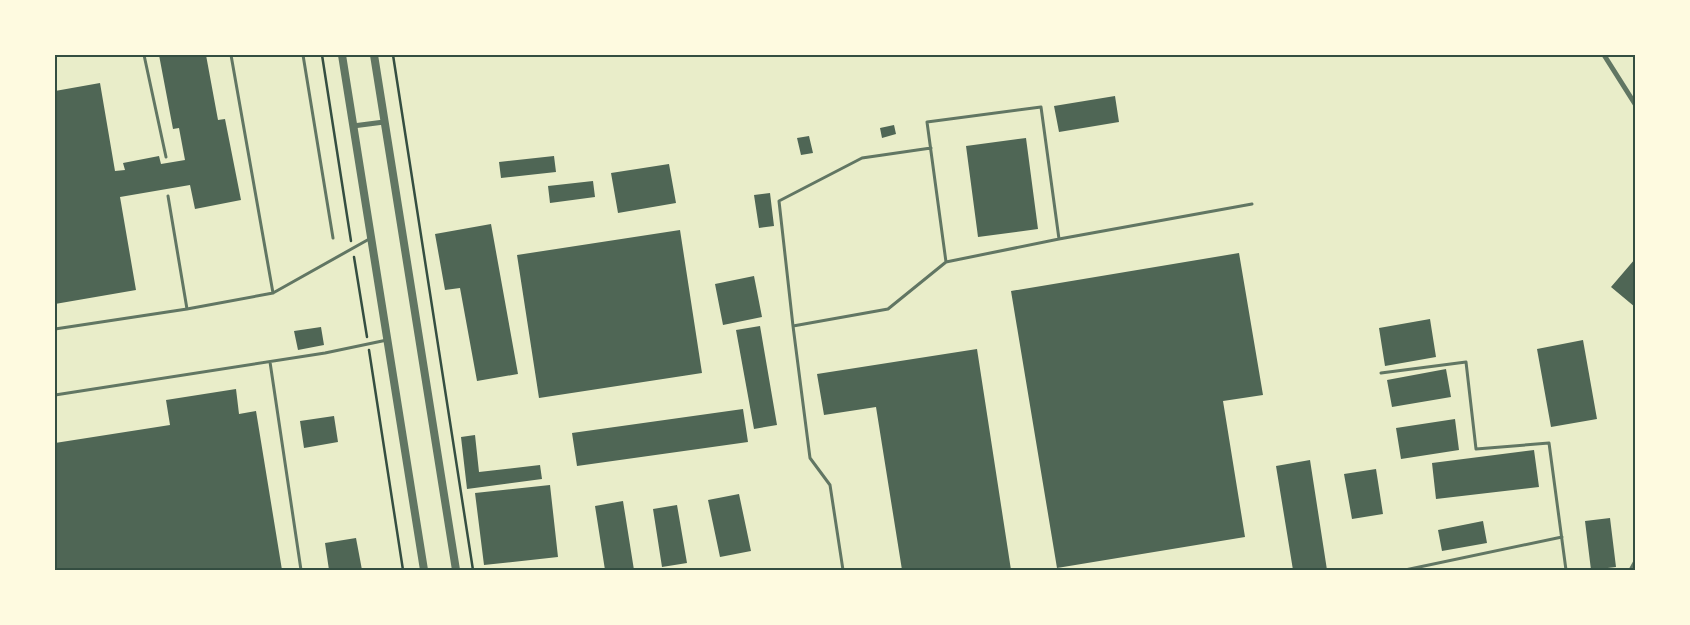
<svg xmlns="http://www.w3.org/2000/svg" width="1690" height="625" viewBox="0 0 1690 625" font-family="'Source Sans 3',sans-serif">
<style>
.building{fill:#4f6655}
.lines{fill:none;stroke-linecap:round;stroke-linejoin:round}
.path{stroke:#344e41;stroke-width:2.5}
.service{stroke:#617663;stroke-width:3}
.minor{stroke:#617663;stroke-width:5}
.tertiary{stroke:#617663;stroke-width:8}
.neatline{fill:none;stroke:#344e41;stroke-width:2}
</style>
<rect width="100%" height="100%" fill="#e9edc9"/>
<!-- building -->
<path class="building" d="M159,55H206L218,120L225,119L241,200L195,209L190,185L120,197L136,290L55,304V91L100,83L115,171L125,170L123,163L159,156L161,164L185,160L179,128L173,129Z
M1115,96L1119,122L1059,132L1054,106Z
M894,125L896,134L882,138L880,128Z
M809,136L813,153L801,155L797,138Z
M1026,138L1038,229L978,237L966,146Z
M554,156L556,172L501,178L499,162Z
M669,164L676,203L618,213L611,173Z
M593,181L595,197L550,203L548,186Z
M770,193L774,226L759,228L754,195Z
M491,224L518,374L477,381L460,288L445,290L435,234Z
M680,230L702,373L539,398L517,255Z
M1239,253L1263,395L1223,401L1245,537L1057,568L1011,291Z
M1635,259V307L1611,287Z
M754,276L762,317L723,325L715,284Z
M1430,319L1436,357L1385,366L1379,328Z
M760,326L777,425L754,429L736,330Z
M321,327L324,345L298,350L294,331Z
M1583,340L1597,419L1551,427L1537,349Z
M977,349L1011,570H902L876,407L824,415L817,374Z
M1446,369L1451,397L1392,407L1387,380Z
M236,389L239,414L256,411L282,570H55V443L170,425L166,400Z
M743,409L748,442L577,466L572,433Z
M334,416L338,442L304,448L300,421Z
M1455,419L1459,450L1401,459L1396,428Z
M475,435L479,472L540,465L542,479L467,489L461,437Z
M1534,450L1539,487L1436,499L1432,463Z
M1310,460L1327,570H1293L1276,466Z
M1376,469L1383,514L1352,519L1344,474Z
M550,485L558,557L484,565L475,493Z
M739,494L751,551L720,557L708,500Z
M623,501L634,570H605L595,506Z
M677,505L687,563L662,567L653,509Z
M1610,518L1616,567L1591,570L1585,521Z
M1483,521L1487,543L1442,551L1438,530Z
M356,538L362,570H329L325,543Z"/>
<g class="lines">
<!-- path -->
<path class="path" d="M322,55L351,241
M393,55L473,570
M354,257L367,337
M369,350L403,570"/>
<!-- service -->
<path class="service" d="M144,55L166,157
M303,55L333,238
M168,196L187,309L273,293L231,55
M946,262L927,122L1041,107L1059,239
M273,293L371,238
M793,326L779,201L862,158L931,148
M55,329L187,309
M270,362L301,570
M1381,373L1466,362L1476,449L1549,443L1566,570
M55,395L325,353L387,340
M843,570L830,485L810,458L793,326L888,309L946,262L1059,239L1252,204
M1405,570L1562,537
M1630,570L1635,561"/>
<!-- minor -->
<path class="minor" d="M1604,55L1635,104
M353,126L384,122"/>
<!-- tertiary -->
<path class="tertiary" d="M342,55L424,570
M374,55L456,570"/>
</g>
<!-- border -->
<rect width="1690" height="625" fill="none" stroke="#fefae0" stroke-width="112"/>
<rect x="56" y="56" width="1578" height="513" class="neatline"/>
</svg>
